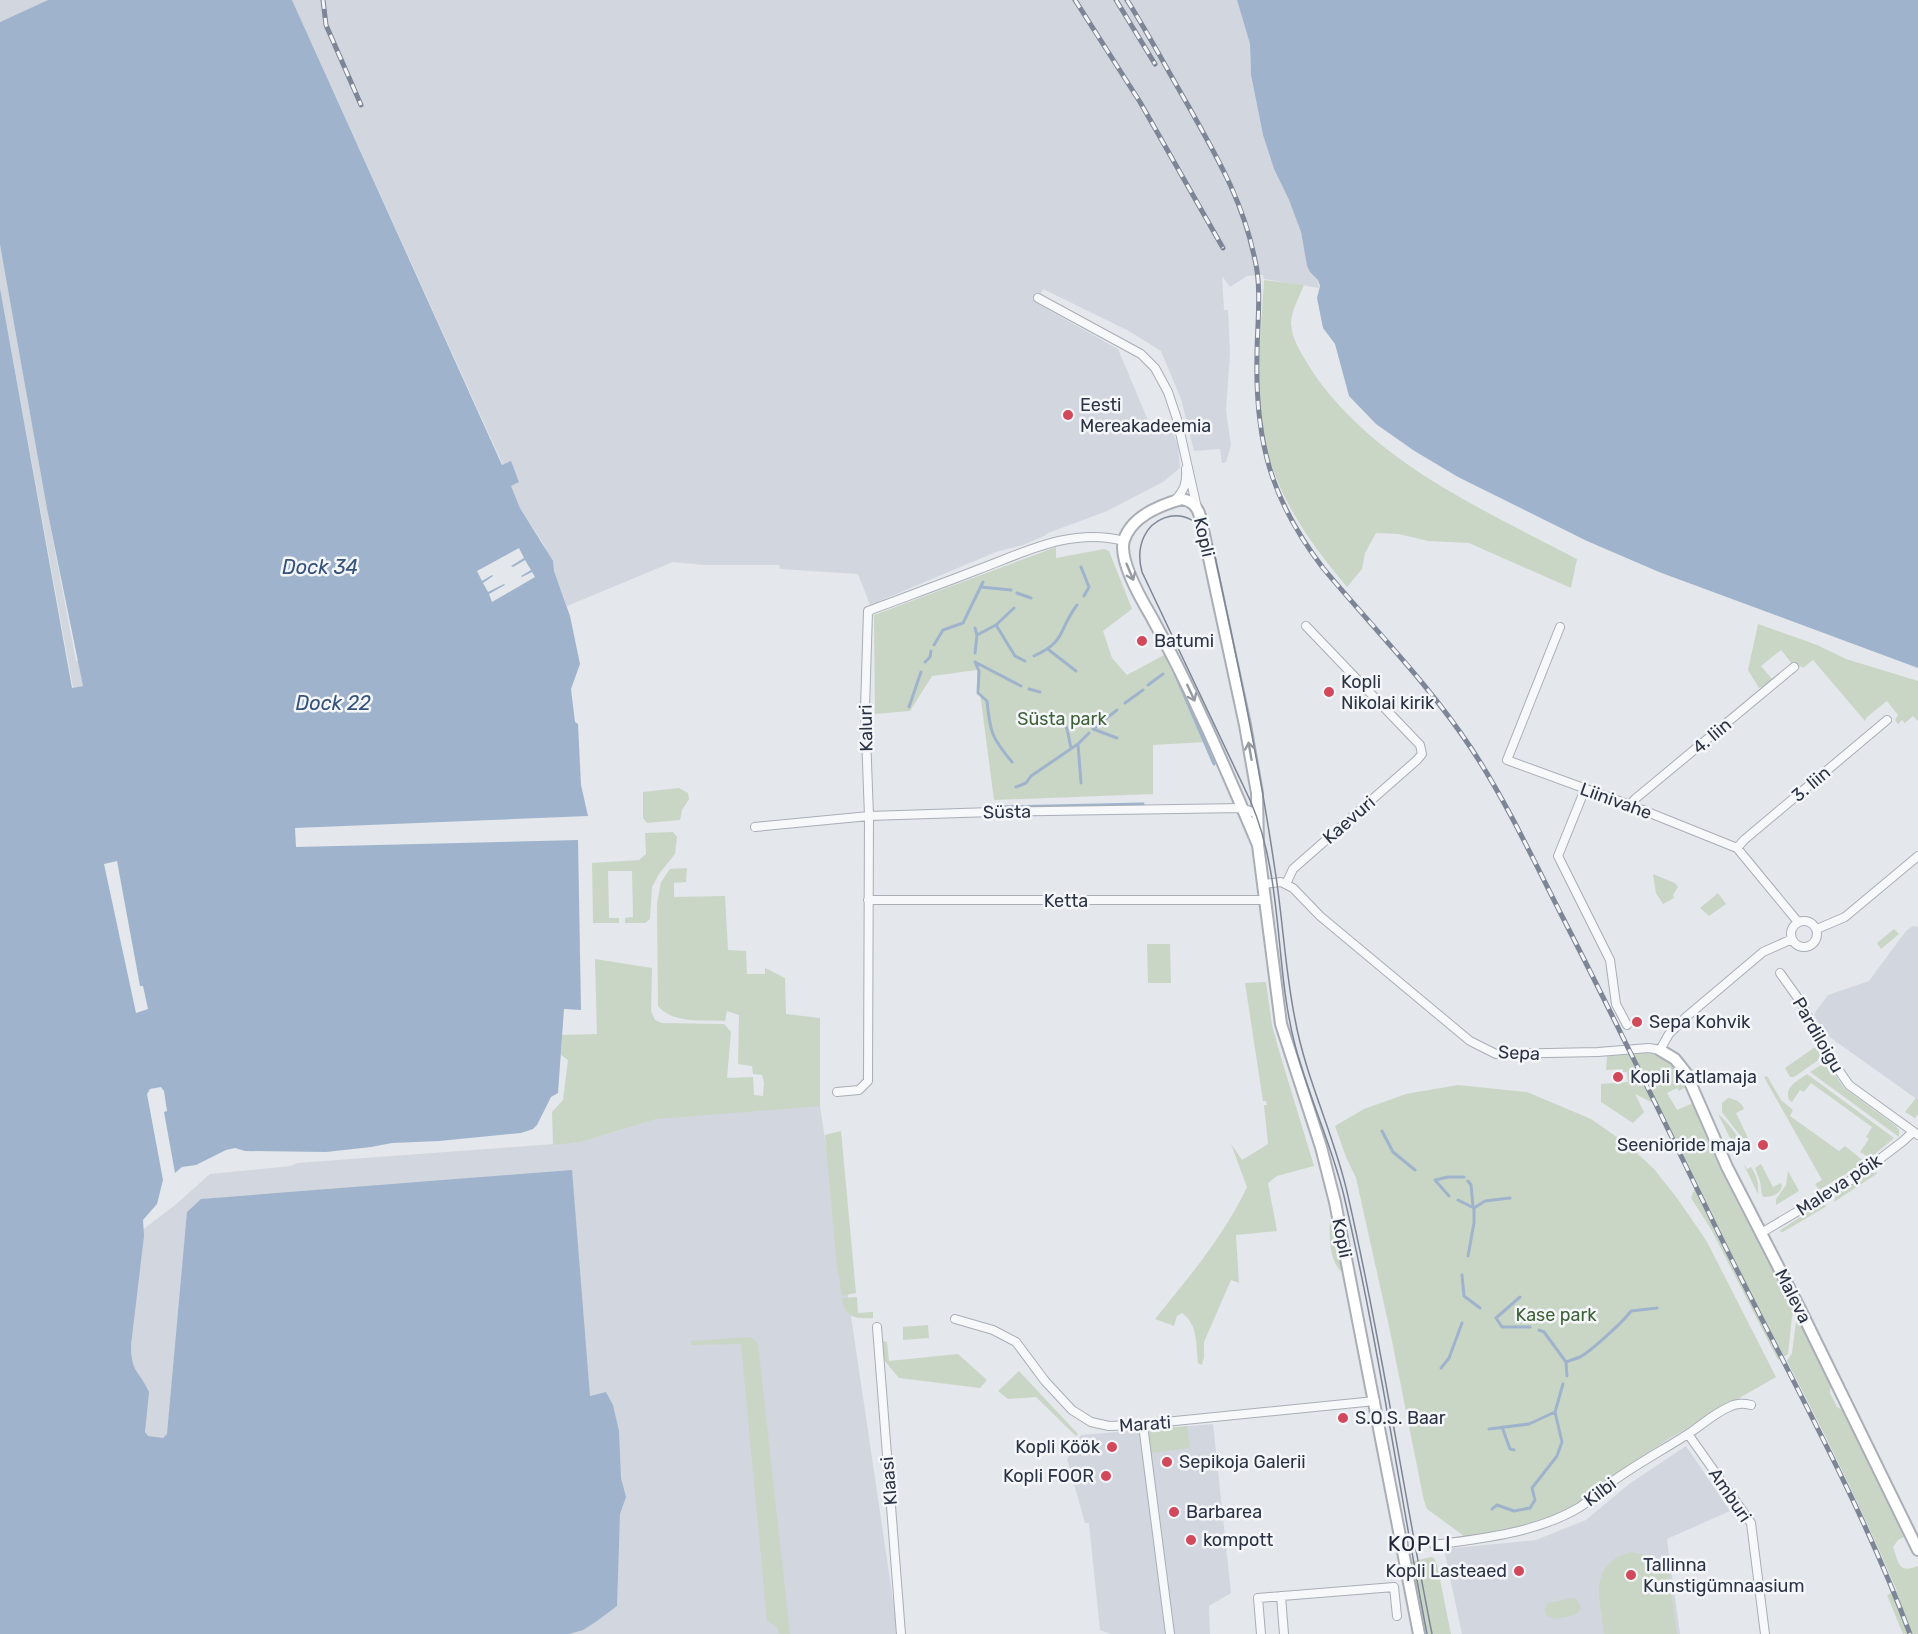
<svg xmlns="http://www.w3.org/2000/svg" width="1918" height="1634" viewBox="0 0 1918 1634" font-family="Rubik,sans-serif">
<style>
.built{fill:#d2d6de}
.green{fill:#c9d6c5}
.water{fill:#9fb4cc;fill-rule:evenodd}
.pier{fill:#e4e7ec}
.lines{fill:none;stroke-linecap:round;stroke-linejoin:round}
.stream{stroke:#9fb4cc;stroke-width:3}
.street-casing{stroke:#a9aeb7;stroke-width:10}
.secondary-casing{stroke:#a9aeb7;stroke-width:14}
.street{stroke:#f7f8fa;stroke-width:8}
.secondary{stroke:#fff;stroke-width:10}
.tram{stroke:#7d8696;stroke-width:1.5}
.rail-casing{stroke:#7d8696;stroke-width:5}
.rail{stroke:#f4f6f9;stroke-width:3;stroke-dasharray:9;stroke-linecap:butt}
.oneway{stroke:#959aa2}
.poi-dot{fill:#d1495b;stroke:#f4f6f9;stroke-width:2}
.labels{text-anchor:middle;dominant-baseline:central;stroke-width:5;stroke-linejoin:round;paint-order:stroke}
.poi-label{font-size:18px;fill:#2b3445;stroke:#f4f6f9;text-anchor:start}
.street-label{font-size:18px;fill:#2b3445;stroke:#f4f6f9}
.park-label{font-size:18px;fill:#3f6138;stroke:#f4f6f9}
.water-label{font-size:20px;font-style:italic;fill:#34527a;stroke:#f4f6f9}
.quarter-label{font-size:21px;letter-spacing:1.5px;fill:#1d2536;stroke:#f4f6f9}
</style>
<rect width="100%" height="100%" fill="#e4e7ec"/>
<!-- built -->
<path class="built" d="M0,0H48L0,22Z
M292,0H1237L1250,44L1251,75L1263,135L1274,169L1289,200L1301,232L1307,266L1310,272L1318,280L1319,288L1264,279L1263,275L1247,276L1230,287L1222,276L1224,310H1228L1230,353L1226,411L1231,445L1226,462L1222,463L1220,449L1194,451L1181,399L1161,351L1129,331L1043,289L1036,303L1118,349L1153,432L1170,425L1178,446L1180,468L1163,482L1107,511L1048,533L1044,536L1023,545L996,552L870,605L858,574L780,569L779,565H705L673,562L567,606L544,545L520,508L511,487L510,462L503,465Z
M0,245L47,509L76,661H79L83,686L73,688L0,288Z
M1913,926L1918,927V1100L1824,1033L1814,1014L1828,995L1869,981L1906,931Z
M820,1106L898,1634H183L109,1432L125,1243L174,1206L210,1174L291,1166L297,1163L581,1142L657,1119L749,1108Z
M1213,1424L1231,1593L1209,1606L1210,1634H1111L1100,1630L1089,1523H1085L1067,1459L1081,1435Z
M1686,1446L1730,1511L1667,1539L1680,1634H1462L1444,1549L1536,1540L1586,1520L1629,1484Z"/>
<!-- green -->
<path class="green" d="M1264,280L1304,285C1299,297 1291,312 1291,324C1292,342 1305,359 1314,374C1377,464 1482,509 1577,559L1571,588L1469,543L1428,541L1399,534L1376,533L1365,553L1362,569L1347,587C1305,537 1271,488 1261,422C1255,379 1262,323 1264,280Z
M1056,547V558L1104,549L1109,551L1132,609L1103,631L1112,658L1127,675L1164,655L1206,742L1153,745V794L994,800L977,670L932,676L910,711L875,714L874,615Z
M1758,624L1817,645L1846,659L1918,681V721L1913,716L1905,723L1902,720L1898,724L1895,720L1898,715L1887,701L1867,717L1865,721L1813,660L1803,668L1801,666L1797,670L1781,650L1761,666L1772,679L1762,689L1761,687L1759,688L1748,670Z
M679,788L688,793L689,799L682,810L680,820L647,823L643,818V792Z
M673,832L677,837L675,854L659,874L652,887L650,919L645,923H625V918L633,917L632,871H608L609,918H619V923H593L592,863L639,860L646,854L645,833Z
M687,868L686,882L674,883V897L725,896L728,950L746,951L747,974H765V968L785,978L786,1014L820,1018V1106L657,1119L581,1142L553,1145L552,1112L563,1100L568,1060L561,1055L562,1035L597,1034L595,959L652,968L651,1011L655,1020L662,1023L724,1024L731,1032L727,1078L753,1077L754,1095L763,1096L764,1082L762,1075L753,1074L752,1066L738,1064L739,1015L727,1011L725,1021C704,1020 673,1024 658,1006L657,904L661,882L670,869Z
M1653,874L1675,883L1678,887L1673,895L1674,898L1663,904L1656,893Z
M1718,893L1726,904L1709,916L1700,908Z
M1894,929L1899,934L1881,949L1877,943Z
M1147,944H1170L1171,983H1148Z
M1266,982L1272,1025L1280,1054L1314,1166L1277,1176L1268,1183L1277,1231L1236,1235L1239,1283L1231,1280L1204,1342V1357L1202,1365L1198,1363C1196,1345 1198,1324 1182,1313L1177,1316L1174,1326L1155,1319C1189,1277 1224,1236 1247,1187L1231,1144L1242,1160L1268,1144L1264,1105H1267L1266,1101H1263L1245,983Z
M1818,1045L1822,1052L1817,1061L1794,1077H1790L1785,1068Z
M1645,1052C1668,1055 1677,1067 1687,1086L1679,1091L1677,1088L1667,1093L1677,1110L1693,1103C1718,1176 1761,1243 1796,1311L1792,1316L1788,1354L1778,1360L1711,1229L1691,1198L1696,1185L1657,1105L1635,1094L1644,1112L1633,1123L1601,1102V1084L1628,1082L1627,1072H1623V1069L1606,1070L1607,1056Z
M1821,1065L1830,1067L1844,1088L1896,1126L1899,1130V1137L1810,1072Z
M1807,1074L1894,1138L1870,1158L1860,1152L1869,1139L1866,1137L1872,1127L1811,1083L1804,1092L1800,1090L1792,1102L1789,1100C1784,1087 1797,1081 1807,1074Z
M1767,1076L1781,1100L1793,1110L1790,1116L1839,1151L1845,1146L1865,1162L1819,1190L1815,1184L1822,1180L1764,1077Z
M1458,1085L1527,1092L1591,1119L1627,1144L1654,1169L1677,1198L1706,1240L1776,1377L1670,1438L1609,1479L1569,1510L1512,1530L1464,1536L1427,1509L1424,1501L1390,1331L1356,1178L1346,1157L1335,1126L1364,1109L1406,1094Z
M1728,1098C1735,1099 1742,1102 1744,1109L1736,1113L1748,1138H1742L1722,1112V1103Z
M1916,1098L1918,1100V1114L1915,1118L1905,1112Z
M1718,1114C1729,1124 1738,1134 1742,1148L1738,1150L1741,1156L1740,1158Z
M841,1131L856,1293L842,1296L837,1266L825,1135Z
M1743,1163L1747,1169L1751,1167C1757,1176 1759,1184 1758,1194Z
M1761,1164L1773,1187L1781,1183L1782,1186C1780,1194 1773,1197 1764,1197L1762,1195L1760,1181L1755,1168Z
M1788,1171L1799,1191L1776,1205V1199L1786,1185Z
M1871,1172L1878,1173L1834,1202L1836,1195Z
M1820,1204L1827,1206L1783,1232L1779,1231Z
M1330,1218L1336,1251L1341,1254L1342,1272C1329,1261 1329,1234 1330,1218Z
M857,1297L858,1313L873,1312V1318C856,1319 844,1318 842,1298Z
M1797,1315L1831,1381L1830,1393L1837,1407L1846,1412L1906,1536L1898,1540L1893,1547C1899,1563 1898,1574 1918,1566V1634H1903L1887,1595L1897,1591C1864,1513 1826,1436 1787,1361L1792,1353Z
M928,1325L929,1338L903,1340V1327Z
M751,1337L758,1343L790,1634H779L777,1627L767,1621L741,1344L691,1345V1341Z
M883,1341L887,1342L889,1361L958,1354L987,1380L980,1388L899,1378L884,1360Z
M1019,1371L1078,1434L1076,1436L1036,1397L1008,1399L998,1391Z
M1187,1426L1190,1448L1151,1453L1147,1430Z
M1632,1552L1651,1556L1664,1568L1668,1567L1677,1634H1604C1600,1599 1587,1563 1632,1552Z
M1431,1557L1434,1558L1437,1565L1451,1634H1426L1410,1562Z
M1572,1598L1577,1600C1590,1616 1565,1617 1554,1619L1546,1615L1545,1609L1548,1603Z"/>
<!-- water -->
<path class="water" d="M48,0H292L502,465L511,461L519,482L511,486L520,508L553,561L554,571L570,616L580,664L571,689L575,722L578,724L581,785L588,816L295,828L296,847L578,840L581,1010L564,1009L558,1093L551,1097L537,1125L533,1129L521,1133L439,1141L392,1143L371,1147L326,1152L245,1151L235,1148L226,1150L196,1165L182,1167L175,1173L164,1112L167,1111L164,1091L161,1087L150,1089L147,1094L163,1180L157,1204L143,1220L144,1236L131,1345C131,1373 139,1370 149,1392L145,1432L148,1436L163,1438L167,1434L187,1212L201,1199L572,1170L590,1396L606,1392L613,1405L619,1431L621,1478L626,1497L620,1514L617,1606L597,1621L583,1630L569,1634H0V288L72,688L83,686L47,509L0,245V22ZM117,861L140,986H143L148,1009L136,1013L104,864Z
M1237,0H1918V668L1659,572L1587,541L1458,477L1413,450L1376,424L1349,396L1335,344L1323,328L1317,298L1320,286L1318,280L1310,272L1307,266L1301,232L1289,200L1274,169L1263,135L1251,75L1250,44Z"/>
<!-- pier -->
<path class="pier" d="M519,548L524,558L511,566L513,567L525,560L531,570L521,576L522,577L532,572L535,577L492,602L489,594L505,585L504,584L488,592L483,583L493,576L492,575L482,581L477,571Z"/>
<g class="lines">
<!-- stream -->
<path class="stream" d="M1081,567L1089,587L1084,596
M981,587L1011,590
M1017,593L1031,598
M996,625L1015,656L1025,661
M975,628L977,635L975,653
M977,635L996,625L1014,608
M934,645L943,630L963,623L983,582
M1049,650L1076,671
M1034,656C1067,641 1058,630 1077,605
M925,662L930,657L931,651
M975,662L979,671L978,693L987,701C990,733 992,738 1012,762
M975,662L1021,686
M1173,669L1214,764
M1148,685L1163,674
M1029,689L1040,692
M1125,703L1143,690
M909,707L921,672
M1062,719L1067,729L1071,748
M1117,738L1093,729L1117,710
M1078,744L1081,783
M1016,787L1026,783L1031,776L1078,744L1089,733
M999,807L1143,804
M1382,1131L1393,1152L1415,1170
M1468,1181L1471,1185L1473,1206
M1449,1196L1435,1180L1448,1177H1464
M1458,1200L1474,1208V1223L1468,1256
M1474,1208L1485,1201L1510,1198
M1462,1275L1464,1296L1480,1308
M1520,1297L1496,1318L1502,1327H1530
M1539,1330L1544,1332L1566,1362L1567,1376
M1566,1362C1571,1360 1575,1359 1580,1357C1591,1351 1623,1322 1631,1311L1657,1308
M1441,1368L1449,1358L1462,1323
M1502,1427L1510,1449L1514,1450
M1489,1429L1529,1424L1555,1412
M1492,1509L1497,1505L1514,1511L1530,1508L1535,1500L1532,1488L1557,1456L1562,1442L1555,1412L1563,1384"/>
<!-- street casing -->
<g class="street-casing">
<path id="street" d="M1038,298L1141,354L1155,368L1168,392L1177,419L1197,508
M1174,501C1184,491 1187,484 1186,469
M1560,627L1507,760L1630,805L1737,848L1798,922
M1585,789L1558,856L1610,960L1616,1004L1627,1025
M1630,805L1635,799L1794,667
M755,827L869,816L992,812L1242,808L1252,812L1257,809
M1737,848L1744,840L1887,720
M1263,884L1281,882L1293,888L1320,916L1470,1041L1496,1054L1598,1052L1649,1048L1660,1050L1669,1034L1686,1017L1763,952L1792,939
M1286,884L1293,869L1417,760L1422,754L1420,745L1306,626
M868,900H1265
M1791 934a13 13 0 1 1 26 0a13 13 0 1 1-26 0Z
M1817,929L1845,917L1918,856
M1780,973L1800,1001L1829,1056L1849,1085L1918,1135
M837,1092L859,1090L868,1081L869,816L865,709L868,611C905,597 941,584 977,570C1025,552 1072,527 1124,541
M1761,1233L1856,1177L1902,1142L1913,1132
M955,1319L993,1330L1016,1342L1045,1381L1072,1410L1091,1422L1109,1426L1135,1425L1375,1401
M877,1327L901,1634
M1143,1425L1170,1634
M1688,1434L1751,1523L1765,1634
M1434,1545C1483,1538 1537,1533 1580,1507C1589,1501 1597,1493 1605,1487C1632,1466 1662,1451 1691,1432C1703,1424 1715,1413 1729,1407C1736,1403 1743,1403 1751,1405
M1281,1596L1284,1634
M1261,1634L1258,1598L1394,1587L1397,1616"/>
</g>
<!-- secondary casing -->
<g class="secondary-casing">
<path id="secondary" d="M1258,845C1225,767 1192,690 1151,616C1141,599 1118,560 1124,540C1132,516 1160,505 1182,499C1192,501 1197,506 1200,516L1245,725L1257,793L1258,845L1281,1024L1321,1147L1335,1202L1419,1634
M1660,1050L1675,1059L1686,1073L1727,1167L1801,1311L1918,1550"/>
</g>
<!-- street -->
<use href="#street" class="street"/>
<!-- secondary -->
<use href="#secondary" class="secondary"/>
<!-- tram -->
<path class="tram" d="M1427,1634C1399,1488 1378,1341 1344,1196C1332,1145 1308,1096 1295,1045C1274,965 1284,877 1250,800L1142,572C1127,516 1193,492 1213,547C1236,654 1259,761 1275,870C1283,920 1285,970 1295,1019C1306,1080 1335,1136 1348,1196C1381,1341 1403,1488 1432,1634"/>
<!-- rail casing -->
<g class="rail-casing">
<path id="rail" d="M323,0L326,25L361,105
M1075,0L1140,102L1223,248
M1116,0L1155,64
M1127,0C1149,35 1168,71 1189,107C1218,159 1243,201 1255,260C1262,289 1257,326 1257,356C1255,441 1271,500 1323,568C1373,628 1428,683 1471,748C1506,801 1533,859 1562,916C1618,1025 1671,1136 1725,1246C1788,1374 1860,1500 1910,1634"/>
</g>
<!-- rail -->
<use href="#rail" class="rail"/>
</g>
<!-- one-way arrows -->
<defs><path id="oneway-shaft" d="M-6 0H5M1.5-3L5.5 0L1.5 3" fill="none" stroke-width="1.6" stroke-linecap="round" stroke-linejoin="round" transform="scale(1.5)"/></defs>
<g class="oneway">
<use href="#oneway-shaft" transform="translate(1130 572) rotate(67)"/>
<use href="#oneway-shaft" transform="translate(1191 693) rotate(65)"/>
<use href="#oneway-shaft" transform="translate(1250 751) rotate(-100)"/>
</g>
<!-- markers -->
<g class="poi-dot">
<circle cx="1068" cy="415" r="6"/>
<circle cx="1142" cy="641" r="6"/>
<circle cx="1329" cy="692" r="6"/>
<circle cx="1637" cy="1022" r="6"/>
<circle cx="1618" cy="1077" r="6"/>
<circle cx="1763" cy="1145" r="6"/>
<circle cx="1343" cy="1418" r="6"/>
<circle cx="1112" cy="1447" r="6"/>
<circle cx="1167" cy="1462" r="6"/>
<circle cx="1106" cy="1476" r="6"/>
<circle cx="1174" cy="1512" r="6"/>
<circle cx="1191" cy="1540" r="6"/>
<circle cx="1519" cy="1571" r="6"/>
<circle cx="1631" cy="1575" r="6"/>
</g>
<g class="labels">
<!-- poi labels -->
<g class="poi-label">
<text x="1080" y="405">Eesti<tspan x="1080" dy="21">Mereakadeemia</tspan></text>
<text x="1154" y="641">Batumi</text>
<text x="1341" y="682">Kopli<tspan x="1341" dy="21">Nikolai kirik</tspan></text>
<text x="1649" y="1022">Sepa Kohvik</text>
<text x="1630" y="1077">Kopli Katlamaja</text>
<text x="1751" y="1145" text-anchor="end">Seenioride maja</text>
<text x="1355" y="1418">S.O.S. Baar</text>
<text x="1100" y="1447" text-anchor="end">Kopli Köök</text>
<text x="1179" y="1462">Sepikoja Galerii</text>
<text x="1094" y="1476" text-anchor="end">Kopli FOOR</text>
<text x="1186" y="1512">Barbarea</text>
<text x="1203" y="1540">kompott</text>
<text x="1643" y="1565">Tallinna<tspan x="1643" dy="21">Kunstigümnaasium</tspan></text>
<text x="1507" y="1571" text-anchor="end">Kopli Lasteaed</text>
</g>
<!-- street labels -->
<g class="street-label">
<text transform="translate(1204 537) rotate(77)">Kopli</text>
<text transform="translate(866 728) rotate(-91)">Kaluri</text>
<text transform="translate(1712 736) rotate(-40)">4. liin</text>
<text transform="translate(1811 784) rotate(-40)">3. liin</text>
<text transform="translate(1616 801) rotate(20)">Liinivahe</text>
<text transform="translate(1007 812) rotate(-1)">Süsta</text>
<text transform="translate(1349 820) rotate(-41)">Kaevuri</text>
<text x="1066" y="901">Ketta</text>
<text transform="translate(1818 1035) rotate(60)">Pardiloigu</text>
<text transform="translate(1519 1053) rotate(3)">Sepa</text>
<text transform="translate(1839 1185) rotate(-33)">Maleva põik</text>
<text transform="translate(1342 1238) rotate(79)">Kopli</text>
<text transform="translate(1793 1296) rotate(63)">Maleva</text>
<text transform="translate(1145 1424) rotate(-4)">Marati</text>
<text transform="translate(889 1481) rotate(-95)">Klaasi</text>
<text transform="translate(1600 1492) rotate(-37)">Kilbi</text>
<text transform="translate(1730 1495) rotate(56)">Amburi</text>
</g>
<!-- park labels -->
<g class="park-label">
<text x="1062" y="719">Süsta park</text>
<text x="1556" y="1315">Kase park</text>
</g>
<!-- water labels -->
<g class="water-label">
<text x="320" y="567">Dock 34</text>
<text x="333" y="703">Dock 22</text>
</g>
<!-- quarter labels -->
<g class="quarter-label">
<text x="1420" y="1543">KOPLI</text>
</g>
</g>
</svg>
